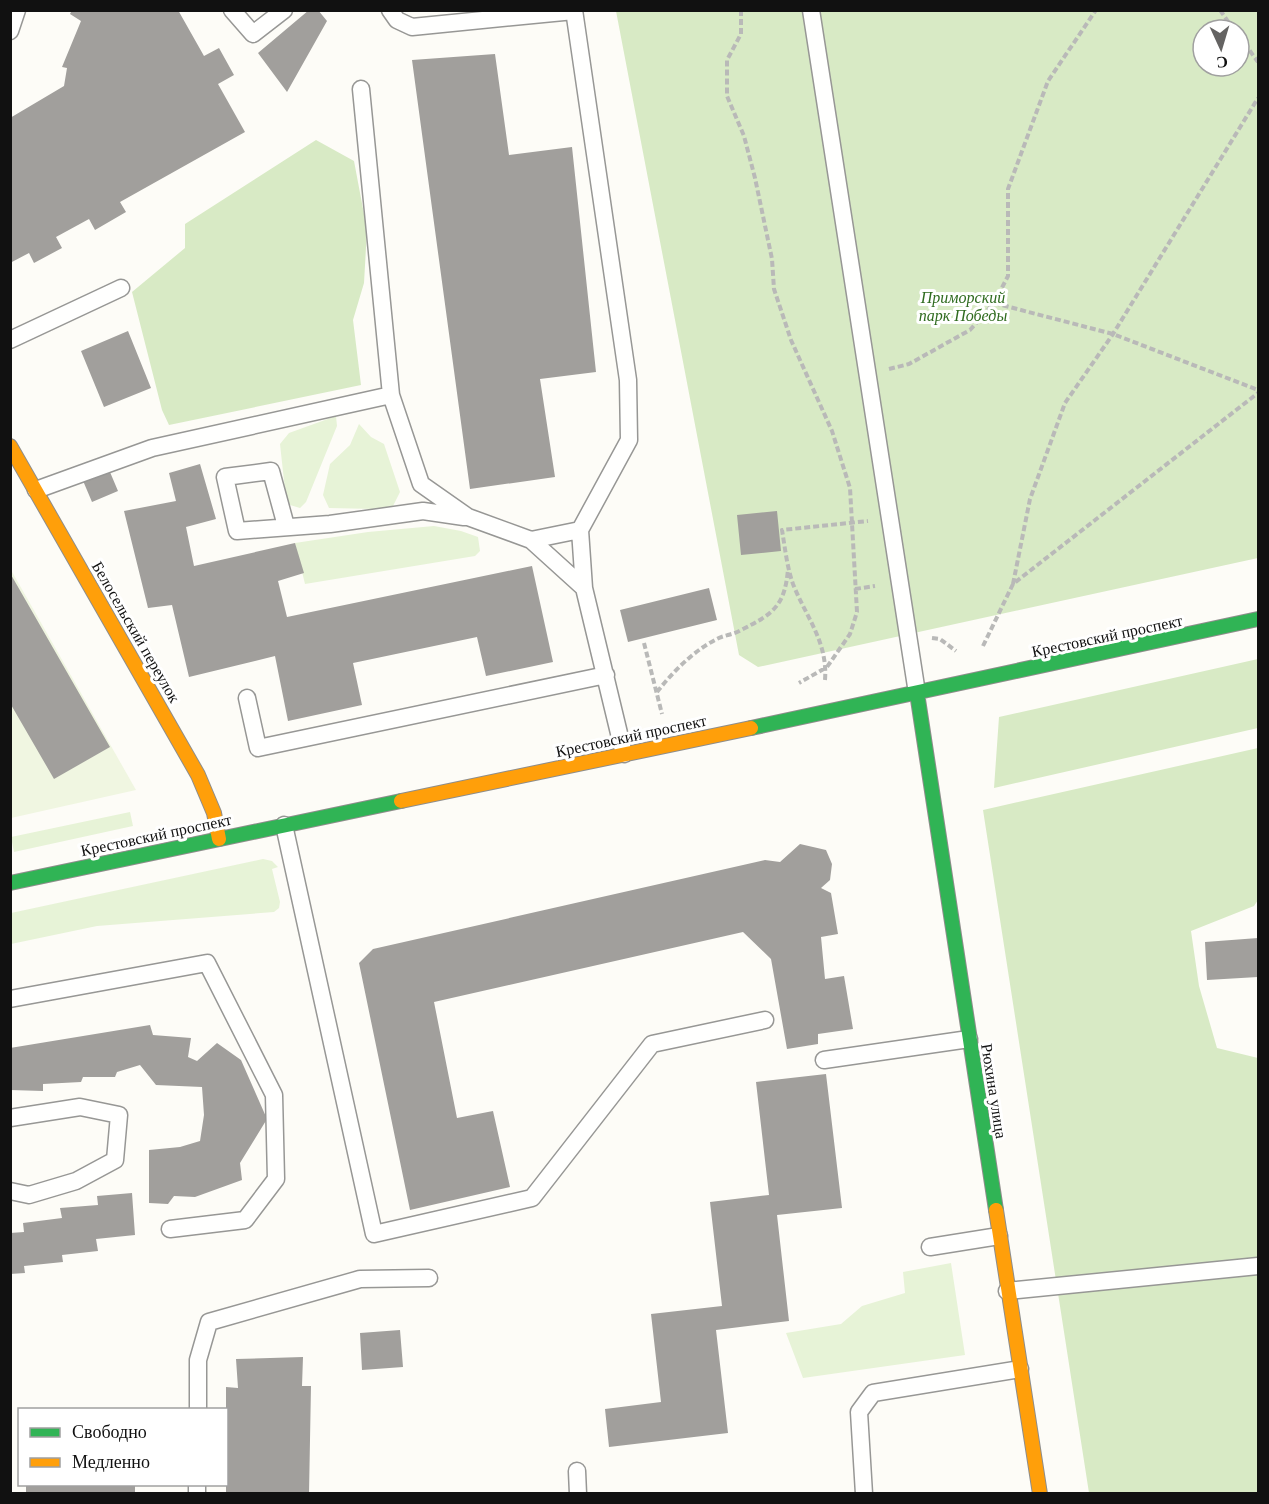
<svg xmlns="http://www.w3.org/2000/svg" width="1269" height="1504" viewBox="0 0 1269 1504" font-family="'Times New Roman',serif">
<style>
.green{fill:#e7f3d7}
.forest{fill:#d8eac5;fill-rule:evenodd}
.pitch{fill:#f0f6e1}
.building{fill:#a19f9c}
.lines{fill:none;stroke-linecap:round;stroke-linejoin:round}
.lane-casing{stroke:#979795;stroke-width:19}
.fast-casing{stroke:#8e8d8b;stroke-width:16}
.slow-casing{stroke:#8e8d8b;stroke-width:16}
.path{stroke:#b9b9b8;stroke-width:4;stroke-dasharray:6 3;stroke-linecap:butt}
.lane{stroke:#fffffe;stroke-width:16}
.fast{stroke:#30b455;stroke-width:14}
.slow{stroke:#ff9f0a;stroke-width:14}
.labels{text-anchor:middle;dominant-baseline:central;stroke-width:6;stroke-linejoin:round;paint-order:stroke}
.park-label{font-size:16px;font-style:italic;fill:#2f6b1f;stroke:#fff}
.street-label{font-size:16px;fill:#111;stroke:#fff}
</style>
<rect width="100%" height="100%" fill="#fdfcf7"/>
<!-- green -->
<path class="green" d="M336,416L337,426L306,502L300,508L290,505L286,499L280,444L289,433Z
M359,424L371,437L384,444L400,492L393,506L374,509L329,508L323,495L330,464L350,445Z
M434,526L461,531L478,537L480,551L475,556L305,584L295,543L368,532Z
M130,812L133,826L14,852L11,837Z
M263,859L272,861L278,867L272,869L280,902L279,908L274,912L97,926L11,944V913Z
M951,1263L965,1355L803,1378L786,1333L841,1324L862,1306L905,1293L903,1272Z"/>
<!-- forest -->
<path class="forest" d="M616,11H1258V558L758,667L739,655ZM1203,30H1239V66H1203Z
M316,140L354,161L367,230L364,283L353,320L361,385L169,425L162,410L132,292L185,248V224Z
M1258,659V728L994,788L999,717Z
M1258,748V900L1254,906L1191,931L1199,986L1217,1048L1258,1058V1493H1089L983,810Z"/>
<!-- pitch -->
<path class="pitch" d="M11,570L136,790L11,818Z"/>
<!-- building -->
<path class="building" d="M72,10H178L204,56L219,48L234,75L218,84L245,132L120,202L126,212L95,230L89,219L56,237L62,248L34,263L29,253L10,263V118L64,86L67,68L62,67L81,21L70,14Z
M309,10H318L327,21L287,92L258,53Z
M495,54L509,155L572,147L596,372L540,379L555,477L470,489L412,60Z
M128,331L151,388L104,407L81,351Z
M200,464L216,519L186,527L194,566L295,543L304,573L278,581L287,617L532,566L553,662L486,676L477,637L353,663L362,705L288,721L275,656L189,677L172,605L148,608L124,511L176,501L169,473Z
M107,465L118,491L92,502L81,476Z
M777,511L781,551L741,555L737,515Z
M10,573L110,747L54,779L10,703Z
M709,588L717,620L628,642L620,610Z
M800,844L826,850L832,864L830,880L821,888L831,893L838,934L821,937L825,979L844,976L853,1029L818,1034V1044L787,1049L771,959L743,932L434,1002L457,1118L493,1111L510,1187L410,1210L359,963L373,949L765,860L780,862Z
M1258,938V977L1207,980L1205,942Z
M150,1025L153,1035L191,1038L188,1057L197,1061L217,1043L241,1060L267,1119L240,1163L242,1180L195,1197L174,1196L168,1204L149,1203V1150L180,1147L200,1141L204,1115L202,1087L156,1085L140,1065L117,1072L115,1077H83L81,1082L43,1084V1091L10,1090V1048Z
M826,1074L842,1208L777,1215L789,1321L716,1330L728,1433L609,1447L605,1409L661,1402L651,1314L722,1306L710,1202L769,1195L756,1082Z
M132,1193L135,1235L96,1239L98,1251L62,1255L63,1262L24,1266L25,1273L10,1274V1233L24,1232L23,1223L62,1218L60,1208L98,1205L97,1196Z
M400,1330L403,1367L362,1370L360,1333Z
M303,1357L302,1386H311L309,1494H226V1387L238,1388L236,1359Z
M26,1484H135V1494H26Z"/>
<g class="lines">
<!-- lane casing -->
<g class="lane-casing">
<path id="lane" d="M232,10L253,34L284,10
M390,10L397,20L412,27L574,11
M574,10L628,380L629,440L580,530L584,588L624,754
M811,10L917,693
M10,31L17,10
M361,89L391,395L421,484L468,517L531,540L580,530
M10,340L121,288
M36,490L152,448L391,395
M286,526L271,471L225,477L237,531L330,524L423,511L464,517
M531,540L584,588
M247,698L258,748L606,675
M284,825L374,1234L532,1198L652,1044L765,1020
M10,999L207,963L274,1095L276,1179L245,1220L170,1229
M824,1060L969,1039
M10,1118L80,1107L119,1115L115,1160L76,1181L29,1195L10,1191
M930,1247L999,1236
M1007,1291L1258,1266
M198,1410V1360L209,1322L360,1279L429,1278
M577,1471L578,1494
M197,1494V1484
M864,1494L859,1412L873,1393L1020,1369"/>
</g>
<!-- fast casing -->
<g class="fast-casing">
<path id="fast" d="M917,693L996,1210
M751,728L1258,619
M10,883L401,801"/>
</g>
<!-- slow casing -->
<g class="slow-casing">
<path id="slow" d="M10,446L198,775L214,813L219,839
M401,801L751,728
M996,1210L1040,1494"/>
</g>
<!-- path -->
<path class="path" d="M741,10V34L727,60V96L744,136L755,178L772,259L774,289L791,340L832,431L850,488L857,612L850,634L827,667L799,683
M1220,10L1234,30
M1239,36L1258,62
M994,303L1113,334L1258,390
M889,369L909,364L970,330L994,303L1008,276V189L1048,81L1096,10
M1013,584L1030,499L1065,403L1113,334L1258,98
M855,589L875,586
M932,638L940,639L956,651
M644,643L662,714
M983,646L1013,584L1258,393
M825,680C828,642 806,617 793,584C787,567 785,548 782,530L868,521
M657,692C672,673 692,652 715,640C723,635 733,635 741,630C773,614 785,606 788,569"/>
<!-- lane -->
<use href="#lane" class="lane"/>
<!-- fast -->
<use href="#fast" class="fast"/>
<!-- slow -->
<use href="#slow" class="slow"/>
</g>
<g class="labels">
<!-- park labels -->
<g class="park-label">
<text x="963" y="297">Приморский<tspan x="963" dy="18">парк Победы</tspan></text>
</g>
<!-- street labels -->
<g class="street-label">
<text transform="translate(136 632) rotate(60)">Белосельский переулок</text>
<text transform="translate(1107 636) rotate(-12)">Крестовский проспект</text>
<text transform="translate(631 736) rotate(-12)">Крестовский проспект</text>
<text transform="translate(156 835) rotate(-12)">Крестовский проспект</text>
<text transform="translate(994 1091) rotate(81)">Рюхина улица</text>
</g>
</g>
<!-- border -->
<rect width="1269" height="1504" fill="none" stroke="#111111" stroke-width="24"/>
<!-- legend -->
<rect x="18" y="1408" width="210" height="78" fill="#ffffff" stroke="#a0a0a0" stroke-width="1.5"/>
<rect x="30" y="1428" width="30" height="9" fill="#30b455" stroke="#a0a0a0" stroke-width="1.5"/>
<text x="72" y="1438" font-size="18" fill="#111111">Свободно</text>
<rect x="30" y="1458" width="30" height="9" fill="#ff9f0a" stroke="#a0a0a0" stroke-width="1.5"/>
<text x="72" y="1468" font-size="18" fill="#111111">Медленно</text>
<!-- north arrow -->
<g transform="translate(1221 48) rotate(176)"><circle r="28" fill="#ffffff" stroke="#a0a0a0" stroke-width="1.5"/>
<path d="M0-4.5L10 22L0 15L-10 22Z" fill="#646362"/>
<text y="-9" font-size="16" font-weight="bold" text-anchor="middle" fill="#111111">С</text>
</g>
</svg>
